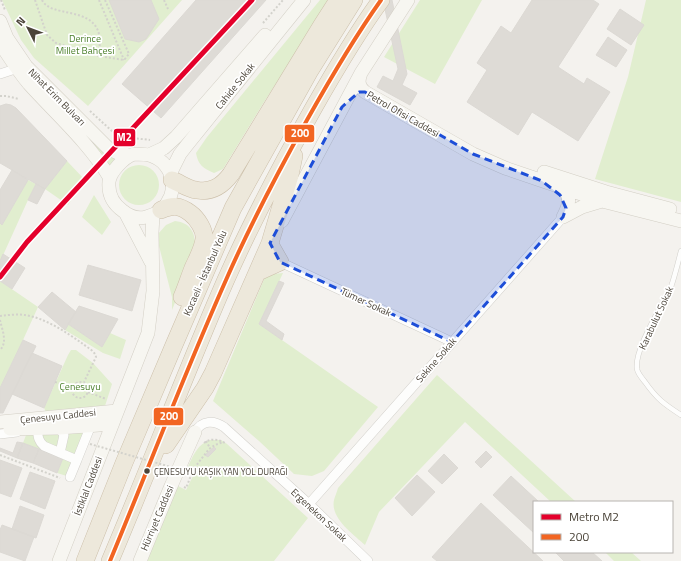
<svg xmlns="http://www.w3.org/2000/svg" width="681" height="561" viewBox="0 0 681 561" font-family="'Titillium Web',sans-serif">
<style>
.green{fill:#e1eecf}
.building{fill:#dedbd6;stroke:#dcd9d4}
.lines{fill:none;stroke-linecap:round;stroke-linejoin:round}
.lane-casing{stroke:#d2d0cb;stroke-width:5.5}
.street-casing{stroke:#d2d0cb;stroke-width:10}
.secondary-casing{stroke:#d3cfc5;stroke-width:14}
.highway-casing{stroke:#ccbfa9;stroke-width:18}
.path{stroke:#d3d2cc;stroke-width:2;stroke-dasharray:2 2;stroke-linecap:butt}
.lane{stroke:#fdfdfc;stroke-width:4.5}
.street{stroke:#fdfdfc;stroke-width:9}
.secondary{stroke:#f7f6f1;stroke-width:13}
.highway{stroke:#ede8db;stroke-width:17}
.path-bridge{stroke:#d3d2cc;stroke-width:2;stroke-dasharray:2 2;stroke-linecap:butt}
.bus-1-casing{stroke:#fff;stroke-width:7}
.bus-1{stroke:#f26522;stroke-width:4}
.metro-1-casing{stroke:#fff;stroke-width:8}
.metro-1{stroke:#e4002b;stroke-width:5}
.marked{fill:#1d4ed8;fill-opacity:0.2;stroke:#1d4ed8;stroke-width:3;stroke-dasharray:8 5;stroke-linejoin:round}
.bus-dot{fill:#4b4439;stroke:#fff;stroke-width:1.5}
.labels{text-anchor:middle;dominant-baseline:central;stroke-width:3.5;stroke-linejoin:round;paint-order:stroke}
.bus-label{font-size:9px;fill:#4b4439;stroke:#fff;text-anchor:start}
.park-label{font-size:10px;fill:#4a7f2a;stroke:#fff}
.street-label{font-size:10px;fill:#4b4439;stroke:#fff}
.line-badge{stroke:#fff;stroke-width:1.5}
.badge-label{font-size:11px;text-anchor:middle;font-weight:bold;fill:#fff}
</style>
<rect width="100%" height="100%" fill="#f4f2ee"/>
<!-- green -->
<path class="green" d="M2,0H182L88,106L34,58L21,40Z
M320,0H330L264,102L223,169L214,173C203,168 198,165 196,153L207,137Z
M420,0H482L435,84L384,57Z
M646,0H681V202L595,179L628,77Z
M39,87L116,158L110,167L104,156Z
M67,161L85,180L68,205L45,189Z
M119 185a20 20 0 1 1 40 0a20 20 0 1 1-40 0Z
M28,180L36,184L28,200L0,262V223L2,225Z
M94,195L111,222L102,235L82,217Z
M175,221C194,223 196,237 195,253L172,310V297L158,242V234L166,225Z
M283,273L259,324L378,407L324,471L312,476L294,474L259,441L213,401L265,277L273,274Z
M0,281L38,307L23,340L0,388Z
M68,324L102,347L110,333L126,340L120,359L103,353L65,330Z
M71,350H76L93,363L112,384L105,406L46,412L44,408L68,355Z
M437,375L576,502H551L465,422L379,512L365,545C353,534 330,518 334,500C335,496 337,492 338,488Z
M28,430H89L70,477L57,473L63,458L23,443Z
M210,440H221L227,444L308,518L274,561H147L178,486L186,490L195,472L187,469C192,458 197,444 210,440Z
M605,552H631L641,561H614Z"/>
<!-- building -->
<path class="building" d="M109,0H151L159,19L146,39L139,42L125,39Z
M196,0H266L161,118L122,84Z
M383,0H392L407,74L402,85L417,93L410,105L377,87L383,76L393,81L398,69Z
M532,0H593L599,4L558,67L584,84L587,78L610,92L578,141L532,112L518,135L467,102L487,70L477,63L501,26L511,33Z
M620,9L644,25L631,45L607,29Z
M608,37L627,50L616,67L596,55Z
M6,104L11,105L16,108L67,161L45,189L0,163V106Z
M12,170L28,180L2,225L0,223V190Z
M36,184L45,189L37,204L28,200Z
M3,254L25,268L12,289L0,281V261Z
M88,265L141,280L132,311L79,295Z
M279,281L284,283L266,321L284,334L282,340L259,324Z
M52,292L76,312L65,330L38,307Z
M79,306L118,319L102,347L68,324Z
M23,340L36,346L3,413H0V388Z
M32,353L62,366L44,408L12,394Z
M17,442L23,443L17,458L0,451V448L13,453Z
M23,443L39,449L33,463L17,458Z
M214,447L216,449L208,457L205,455Z
M39,449L63,458L57,473L33,463Z
M486,451L492,457L481,468L475,462Z
M444,454L458,468L442,484L428,471Z
M0,460L22,468L11,497L0,493Z
M30,472L55,481L45,509L20,499Z
M417,475L435,492L412,516L395,498Z
M511,476L539,502H534V533L493,495Z
M481,503L543,561H437L432,557Z
M20,506L44,515L36,538L12,529Z
M2,525L34,537L25,561L0,552V530Z
M555,552H592L602,561H564Z"/>
<g class="lines">
<!-- lane casing -->
<g class="lane-casing">
<path id="lane" d="M681,251C678,263 675,275 671,287C662,306 634,349 637,369C638,374 642,378 645,382C657,399 664,404 681,415"/>
</g>
<!-- street casing -->
<g class="street-casing">
<path id="street" d="M0,74L21,67
M280,262L452,342
M37,428C38,436 38,441 44,446L77,460L70,477
M59,428L64,435L60,453
M195,432C202,420 214,420 224,427L309,504L368,561
M0,434L17,432
M77,460L89,430L84,428H81
M309,504L563,217"/>
</g>
<!-- secondary casing -->
<g class="secondary-casing">
<path id="secondary" d="M0,21L7,38L26,66L109,149L118,153L129,155
M0,43C9,57 18,71 29,84C57,115 88,142 110,178
M361,73C358,81 358,86 365,92L473,154L505,168L602,201L681,221
M134,154C140,154 147,154 152,156C157,158 162,161 165,165C181,185 170,211 146,217C138,219 129,216 123,211C113,204 108,194 109,182C110,172 124,157 134,154Z
M149,155L164,148L176,137L265,35
M544,172L606,192L670,209
M170,174L180,154L187,145L304,0
M560,185C572,196 570,204 563,217
M126,214L151,262
M563,217L582,207L602,201
M282,221L361,73L408,0
M0,422L117,411
M10,429L59,428L112,424
M59,561L148,333L153,291L152,233L153,215
M140,561L171,486L195,432"/>
</g>
<!-- highway casing -->
<g class="highway-casing">
<path id="highway" d="M172,180C180,183 188,189 196,190C212,193 222,186 231,174L322,25L338,0
M161,210C173,205 179,205 190,213C197,218 205,230 204,239C203,249 197,259 193,268C189,278 186,288 182,297
M258,272L280,262L272,248L270,243
M166,445L205,388L213,373L270,243L290,175L294,156
M85,561L124,463L174,345L233,208L309,72L354,0
M110,561C146,476 179,390 215,305C243,238 277,173 313,109C334,72 356,34 381,0"/>
</g>
<!-- path -->
<path class="path" d="M1,0L5,10
M35,0L47,35L56,43L99,56L124,60
M42,0C51,18 92,6 99,34C101,40 99,49 99,56
M99,0L124,60
M105,0L129,54L124,60
M164,0L168,9
M263,23L283,0
M0,96H6L19,99
M90,111L113,132L125,137L150,140
M0,316C8,315 17,314 25,315C45,318 66,332 83,344C88,348 95,351 96,357L84,382
M0,320C2,330 8,342 0,350
M72 390a8 8 0 1 1 16 0a8 8 0 1 1-16 0Z
M55,382L72,388
M88,392L106,399
M206,441L210,448
M204,443C211,438 218,439 225,443
M0,455L60,478
M192,471L209,449L215,445L223,442
M184,487L186,488L192,473V472L190,471"/>
<!-- lane -->
<use href="#lane" class="lane"/>
<!-- street -->
<use href="#street" class="street"/>
<!-- secondary -->
<use href="#secondary" class="secondary"/>
<!-- highway -->
<use href="#highway" class="highway"/>
<!-- path-bridge -->
<path class="path-bridge" d="M90,444L192,473"/>
<!-- bus-1 casing -->
<g class="bus-1-casing">
<path id="bus-1" d="M110,561C149,467 185,372 226,280C250,225 278,172 307,120C330,79 354,38 381,0"/>
</g>
<!-- bus-1 -->
<use href="#bus-1" class="bus-1"/>
<!-- metro-1 casing -->
<g class="metro-1-casing">
<path id="metro-1" d="M0,277L27,242L252,0"/>
</g>
<!-- metro-1 -->
<use href="#metro-1" class="metro-1"/>
</g>
<!-- marked area -->
<path class="marked" d="M359,92H365L473,154L542,181L560,195L566,208L563,217L452,342L280,262L270,243L342,107Z"/>
<!-- markers -->
<circle class="bus-dot" cx="147" cy="471" r="3.5"/>
<g class="labels">
<!-- bus labels -->
<g class="bus-label">
<text x="154" y="471">ÇENESUYU KAŞIK YAN YOL DURAĞI</text>
</g>
<!-- park labels -->
<g class="park-label">
<text x="85" y="38">Derince<tspan x="85" dy="12">Millet Bahçesi</tspan></text>
<text x="80" y="386">Çenesuyu</text>
</g>
<!-- street labels -->
<g class="street-label">
<text transform="translate(235 86) rotate(-51)">Cahide Sokak</text>
<text transform="translate(57 97) rotate(45)">Nihat Erim Bulvarı</text>
<text transform="translate(403 114) rotate(30)">Petrol Ofisi Caddesi</text>
<text transform="translate(205 273) rotate(-66)">Kocaeli - İstanbul Yolu</text>
<text transform="translate(366 302) rotate(25)">Tümer Sokak</text>
<text transform="translate(656 318) rotate(-65)">Karabulut Sokak</text>
<text transform="translate(436 360) rotate(-49)">Sekine Sokak</text>
<text transform="translate(58 416) rotate(-6)">Çenesuyu Caddesi</text>
<text transform="translate(88 486) rotate(-69)">İstiklal Caddesi</text>
<text transform="translate(319 515) rotate(43)">Ergenekon Sokak</text>
<text transform="translate(157 518) rotate(-67)">Hürriyet Caddesi</text>
</g>
</g>
<g class="line-badge">
<rect x="284" y="124" width="31" height="19" rx="4" fill="#f26522"/>
<rect x="113" y="128" width="23" height="19" rx="4" fill="#e4002b"/>
<rect x="153" y="407" width="31" height="19" rx="4" fill="#f26522"/>
</g>
<g class="badge-label">
<text x="300" y="137">200</text>
<text x="124" y="141">M2</text>
<text x="169" y="420">200</text>
</g>
<!-- legend -->
<rect x="533" y="501" width="140" height="52" fill="#ffffff" stroke="#b7b4b0"/>
<rect x="541" y="514" width="20" height="6" fill="#e4002b" stroke="#b7b4b0"/>
<text x="569" y="521" font-size="12" fill="#4b4439">Metro M2</text>
<rect x="541" y="534" width="20" height="6" fill="#f26522" stroke="#b7b4b0"/>
<text x="569" y="541" font-size="12" fill="#4b4439">200</text>
<!-- north arrow -->
<g transform="translate(28 28) rotate(312)" stroke="#ffffff" stroke-width="3" paint-order="stroke">
<path d="M0-3L7 15L0 10L-7 15Z" fill="#4b4439"/>
<text y="-6" font-size="11" font-weight="bold" text-anchor="middle" fill="#4b4439">N</text>
</g>
</svg>
